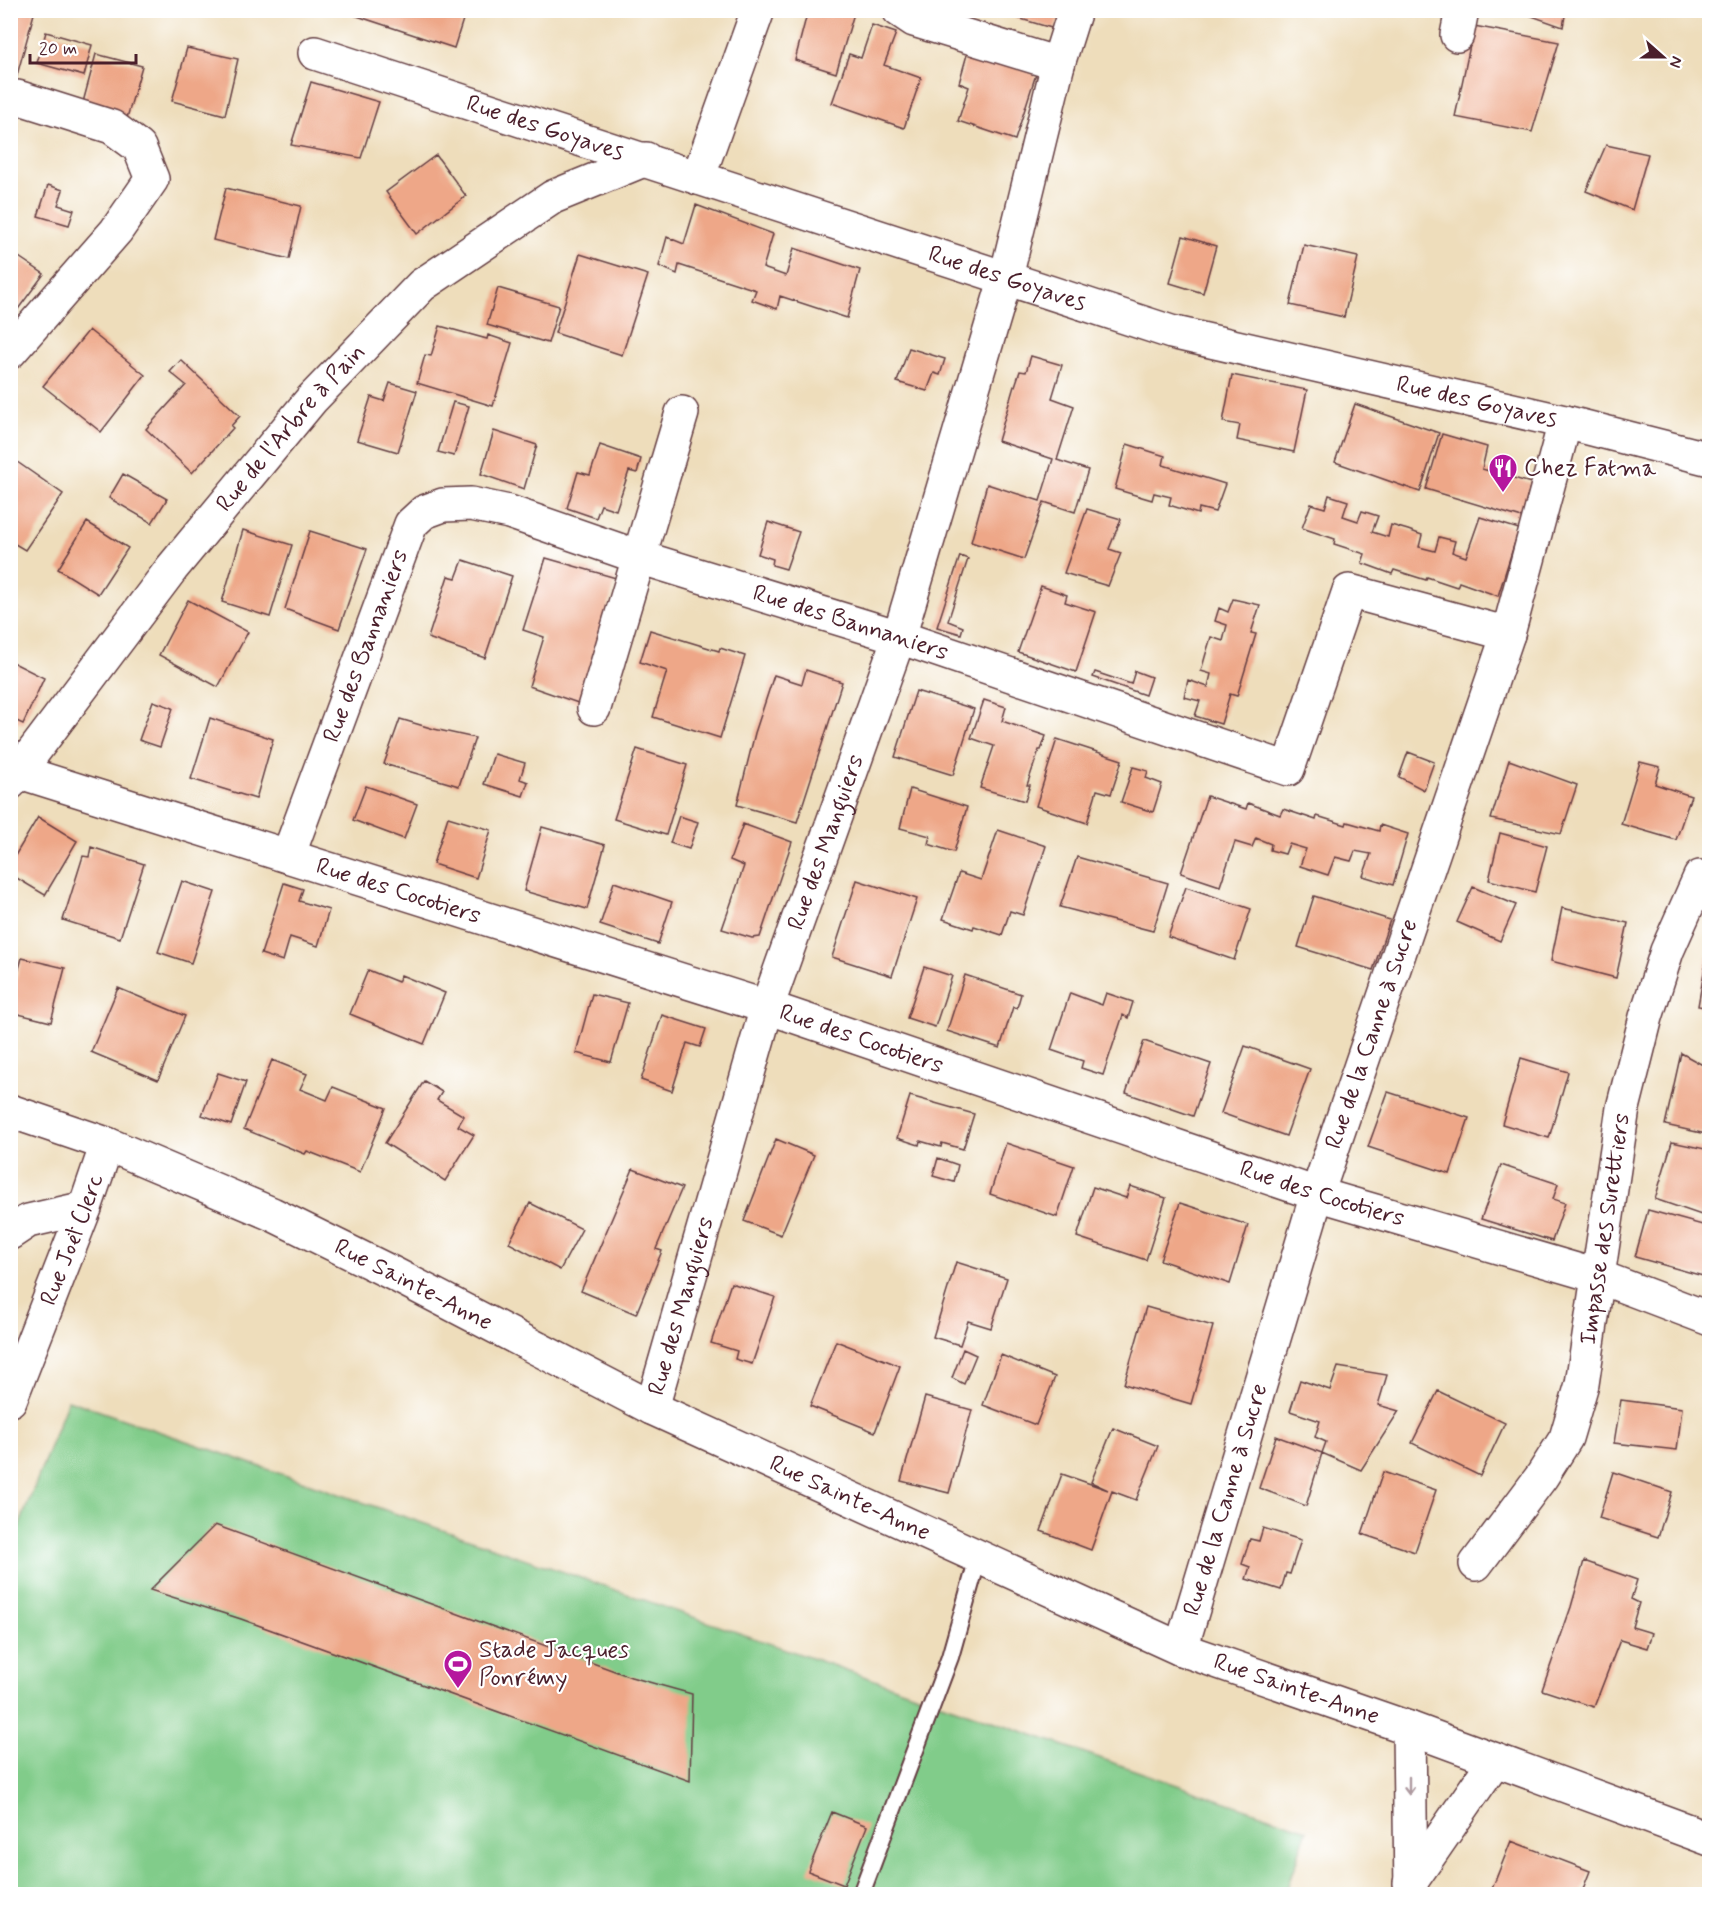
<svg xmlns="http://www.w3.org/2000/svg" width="1720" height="1905" viewBox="0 0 1720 1905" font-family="Mynerve,sans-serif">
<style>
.green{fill:#81cc8a;stroke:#66765a;stroke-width:1.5}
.building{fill:#eea788}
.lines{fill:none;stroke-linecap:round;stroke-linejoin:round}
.service-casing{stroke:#633c41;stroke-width:20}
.minor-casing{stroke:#633c41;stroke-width:36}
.secondary-casing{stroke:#633c41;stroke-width:36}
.service{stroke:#fff;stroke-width:16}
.minor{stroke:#fff;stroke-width:33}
.secondary{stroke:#fff;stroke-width:33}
.oneway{stroke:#ae9aa0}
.labels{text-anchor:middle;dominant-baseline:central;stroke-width:4.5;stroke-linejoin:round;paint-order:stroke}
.street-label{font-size:24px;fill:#4a1f2b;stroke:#fff}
.poi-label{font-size:24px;fill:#4a1f2b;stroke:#fff;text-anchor:start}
</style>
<rect width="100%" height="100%" fill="#fff"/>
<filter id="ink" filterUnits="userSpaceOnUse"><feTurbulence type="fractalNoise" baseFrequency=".0167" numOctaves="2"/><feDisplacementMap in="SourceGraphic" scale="12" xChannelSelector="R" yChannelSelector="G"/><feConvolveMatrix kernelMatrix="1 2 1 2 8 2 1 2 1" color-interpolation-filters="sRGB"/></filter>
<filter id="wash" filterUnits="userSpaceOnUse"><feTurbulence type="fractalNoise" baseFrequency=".008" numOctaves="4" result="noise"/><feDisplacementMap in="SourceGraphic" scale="24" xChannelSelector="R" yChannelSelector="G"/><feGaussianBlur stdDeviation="1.35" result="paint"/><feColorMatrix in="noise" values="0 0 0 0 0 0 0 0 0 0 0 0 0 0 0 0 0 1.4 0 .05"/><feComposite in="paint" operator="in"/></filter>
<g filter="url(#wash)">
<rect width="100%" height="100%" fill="#edb"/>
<!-- green -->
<path class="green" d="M68,1400L1307,1830L1285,1894H11L10,1550Z"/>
<g id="blocks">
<!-- building -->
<path class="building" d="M10,10H35L16,79L10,78Z
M353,10H466L454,48L351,14Z
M808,10H855L836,73L795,60Z
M1005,10H1061L1055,29L1004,14Z
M1515,10H1566L1563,27Z
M872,25L896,33L884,65L921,78L904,128L832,103L849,54L861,58Z
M1474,26L1559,42L1532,132L1455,117Z
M46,32L92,45L84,76L37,63Z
M187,48L238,59L225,115L172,101Z
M968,51L1036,74L1015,140L958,121L969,87L959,83Z
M96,54L142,66L127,118L82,106Z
M311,82L379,102L361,158L291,145Z
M1606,145L1648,154L1632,210L1586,191Z
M436,155L466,196L417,234L386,192Z
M48,185L63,190L58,205L74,210L69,225L38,216Z
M226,188L301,206L289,259L213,240Z
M696,205L773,234L763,268L786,276L794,248L860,270L847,318L780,296L777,309L752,300L756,290L679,265L677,274L659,266L667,237L684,244Z
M1183,236L1216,246L1203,293L1170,283Z
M1304,245L1358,257L1344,317L1290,305Z
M10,251L44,274L10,320Z
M580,254L648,275L622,355L555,333Z
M498,288L559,306L548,343L487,325Z
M440,326L487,339L488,335L512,343L493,406L417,383L425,355L431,356Z
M89,330L145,375L101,432L43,386Z
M909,348L945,359L940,375L934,373L927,391L897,382Z
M1031,356L1062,365L1052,398L1074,406L1057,460L1088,470L1075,512L1044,502L1024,559L971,542L987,484L1040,501L1053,459L998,441L1014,386H1015L1020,371L1026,372Z
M181,360L240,416L231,426L233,428L192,473L146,429L186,385L170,372Z
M1232,375L1307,390L1294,452L1237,440L1240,425L1223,422Z
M390,383L417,391L398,452L357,440L371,397L384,401Z
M453,402L469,406L454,456L438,452Z
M1355,404L1439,433L1420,492L1335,462Z
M494,431L537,445L524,489L481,474Z
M1442,434L1487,447L1482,469L1531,483L1522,518L1426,489Z
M1127,444L1165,456L1163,465L1225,484L1215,512L1199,508L1198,514L1169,505L1171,497L1154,493L1152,500L1115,489Z
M600,445L641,459L637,473L629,471L616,510L601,505L596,518L567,508L578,472L590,475Z
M10,457L63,494L25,550L10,541Z
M123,474L167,499L152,523L109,498Z
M1329,495L1348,501L1343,516L1358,521L1362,511L1378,516L1372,532L1388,537L1391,525L1408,530L1422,535L1419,547L1435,551L1439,537L1455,541L1452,552L1466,557L1480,517L1519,529L1498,596L1459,582L1457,587L1427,577L1426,580L1394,570L1392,574L1362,563L1365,554L1334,544L1335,539L1302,528L1311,504L1325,508Z
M1087,509L1121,519L1109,549L1121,553L1108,586L1064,573Z
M87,522L128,548L98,594L58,569Z
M768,522L799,532L786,569L772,565L773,559L758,554Z
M243,530L292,545L270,617L222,602Z
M310,531L367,549L339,629L285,609Z
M960,556L968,559L948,621L963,627L961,634L937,627Z
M546,558L616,578L581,704L529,686L544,637L523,630Z
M463,560L512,576L485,658L428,638L448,576L456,578Z
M1041,586L1067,595L1065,602L1096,612L1076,672L1018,652Z
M1233,599L1260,605L1251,633L1256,634L1237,696L1230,694L1221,724L1195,716L1200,701L1184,697L1188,680L1208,687L1211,674L1201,671L1207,650L1211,637L1223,641L1227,625L1215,621L1219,608L1228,612Z
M188,600L248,632L218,687L159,655Z
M650,630L719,651L720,648L745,656L720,738L653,717L667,671L640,662Z
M10,661L44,678L23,724L10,718Z
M806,670L842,682L797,822L737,805L755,733L774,675L802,684Z
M1135,671L1151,677L1145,695L1093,677L1095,672L1131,684Z
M916,691L974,709L953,775L895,757Z
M984,700L1006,707L1002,721L1046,736L1041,750H1039L1027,785H1030L1025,801L980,788L994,746L971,738Z
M153,701L173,708L160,747L139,740Z
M210,718L273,739L256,799L191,779Z
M400,719L434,729L475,738L459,786L384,764Z
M1057,739L1122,760L1111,794L1097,790L1087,823L1036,806Z
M637,749L687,765L666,835L614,819Z
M1408,752L1434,762L1424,790L1399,777Z
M494,754L525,763L520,779L528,782L523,796L484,784Z
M1509,760L1577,785L1561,834L1491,819Z
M1640,762L1660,767L1655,784L1691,796L1676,840L1621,824Z
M1133,767L1148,771L1146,778L1162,784L1153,812L1121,802Z
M366,786L417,804L404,839L353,820Z
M910,789L967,807L954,852L928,844L930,836L900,828Z
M1207,796L1246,809L1248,803L1280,815L1283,809L1316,820L1317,816L1346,825L1347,822L1379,831L1380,825L1408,834L1393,885L1363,876L1371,854L1355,851L1351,861L1335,857L1328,875L1300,866L1306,849L1289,844L1285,854L1270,850L1271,844L1256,838L1252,847L1235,842L1220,886L1181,873Z
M679,816L698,822L689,849L670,843Z
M38,817L77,841L45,895L10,874V864Z
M448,817L491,830L476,878L433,864Z
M743,824L792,842L760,937L752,938L722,929L744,866L730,860Z
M542,827L605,845L587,909L524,891Z
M998,830L1046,846L1023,915L1010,911L1002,935L974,926L973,929L943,919L959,873L981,880Z
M1500,833L1547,846L1535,892L1489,880Z
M91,847L144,864L120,938L63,920L83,856L89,857Z
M1077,857L1168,883L1153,931L1060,907Z
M857,880L917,899L892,976L832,957Z
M182,881L215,892L191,963L158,952Z
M614,882L672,902L658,944L600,925Z
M284,883L303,889L299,901L329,910L318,946L290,937L283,961L261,954Z
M1186,887L1251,909L1234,960L1168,937Z
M1473,887L1516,905L1500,941L1457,922Z
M1314,896L1390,920L1373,970L1298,947Z
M1562,908L1628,923L1616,978L1551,961Z
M1707,955L1710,956V1008L1698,1006Z
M22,958L65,968L51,1022L10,1012V1000Z
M924,967L952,976L935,1027L907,1018Z
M368,970L398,982L401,975L445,993L424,1044L350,1014Z
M965,975L1021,994L1017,1008L1013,1007L1000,1048L947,1031Z
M118,988L185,1016L158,1080L91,1052Z
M1070,993L1102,1005L1106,993L1133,1002L1128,1018L1123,1015L1103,1075L1081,1068L1083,1061L1051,1050Z
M592,994L628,1003L611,1062L576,1053Z
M662,1015L706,1029L700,1047L687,1043L672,1091L641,1080Z
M1144,1041L1211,1064L1193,1116L1126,1093Z
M1245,1046L1310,1069L1286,1136L1221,1113Z
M1681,1053L1710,1069L1706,1088H1710V1130H1707L1706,1134L1665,1125Z
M1521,1058L1568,1072L1549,1138L1502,1124Z
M272,1060L307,1074L300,1089L327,1100L333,1087L386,1108L360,1172L307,1151L305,1154L244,1129Z
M218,1073L246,1082L231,1125L202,1115Z
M424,1081L442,1092L437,1100L464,1116L458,1126L474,1135L445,1181L385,1143Z
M1388,1092L1469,1118L1450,1174L1368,1147Z
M910,1096L974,1114L963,1149L942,1143L941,1147L920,1141L919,1145L897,1138Z
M776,1139L814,1155L781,1235L744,1221Z
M1672,1142L1710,1150V1218L1655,1199Z
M1006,1143L1074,1166L1057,1217L990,1194Z
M938,1158L958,1165L954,1182L933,1176Z
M1501,1165L1558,1184L1553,1199L1565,1203L1552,1241L1481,1219Z
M633,1169L682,1188L656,1249L662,1251L636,1314L581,1291Z
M1130,1186L1166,1198L1146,1260L1077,1237L1093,1187L1126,1198Z
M530,1203L582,1229L560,1270L509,1243Z
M1180,1203L1248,1225L1230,1284L1160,1260Z
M1648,1210L1710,1227V1278L1635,1257Z
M956,1262L1007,1278L991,1328L968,1321L960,1345L933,1337Z
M731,1283L775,1297L752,1364L735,1359L737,1351L711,1343Z
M1146,1307L1213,1326L1191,1404L1124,1384Z
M836,1341L900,1366L875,1432L810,1406Z
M963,1349L976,1355L964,1384L952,1378Z
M1001,1355L1055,1377L1036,1425L983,1405Z
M1338,1367L1387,1375L1378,1405L1399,1411L1361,1470L1322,1453L1306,1506L1259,1488L1276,1436L1322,1453L1326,1442L1315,1437L1320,1421L1290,1411L1300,1380L1330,1390Z
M1438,1391L1505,1423L1480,1476L1412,1443Z
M925,1397L972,1410L949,1493L901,1481Z
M1621,1400L1682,1408L1677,1450L1614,1443Z
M1113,1428L1158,1446L1136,1500L1112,1491L1091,1550L1041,1531L1062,1474L1108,1490L1091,1482Z
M1383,1472L1436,1490L1415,1552L1362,1534Z
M1613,1472L1672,1492L1658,1537L1599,1518Z
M215,1525L631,1677L692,1694L690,1781L241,1619L150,1590Z
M1263,1528L1301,1540L1290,1574L1286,1573L1281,1590L1246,1579L1250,1567L1242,1564L1250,1539L1259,1541Z
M1584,1561L1637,1580L1631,1599L1639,1603L1632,1627L1652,1633L1647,1648L1620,1640L1594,1707L1542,1690L1571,1607Z
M832,1812L867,1826L844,1885L808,1871Z
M1511,1841L1590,1871L1581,1894H1490Z"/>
</g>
</g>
<g filter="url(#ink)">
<use href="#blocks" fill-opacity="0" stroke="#633c41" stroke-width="1.5"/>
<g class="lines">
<!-- service casing -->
<g class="service-casing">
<path id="service" d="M861,1894L950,1657L978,1558"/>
</g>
<!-- minor casing -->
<g class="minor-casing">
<g id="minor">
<path d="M899,10L914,20L1058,64"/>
<path d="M1457,35L1462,10"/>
<path id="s1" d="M315,53L1171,332L1565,422L1710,459"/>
<path d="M10,97H17L112,127L139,147L152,179L116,231L10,352"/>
<path d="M698,178L758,10"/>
<path d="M594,708L682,413"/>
<path id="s2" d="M10,767L20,772L767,1007L1317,1194L1597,1276L1710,1319"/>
<path id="s3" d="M10,783L172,568L312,399L422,285L553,197L646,159"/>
<path id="s4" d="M288,856L411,524L424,512L443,505L471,504L509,512L639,557L899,637L1288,769L1349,591L1508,634"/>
<path d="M10,1233L28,1221L85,1208"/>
<path id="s5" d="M10,1400L85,1208L107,1144"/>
<path id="s6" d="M652,1408L767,1007L899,637L1006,277L1058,64L1075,10"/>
<path id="s7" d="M1476,1564L1542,1476L1566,1438L1582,1384L1623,1108L1646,1017L1667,951L1700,877"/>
<path id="s8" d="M1181,1649L1317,1194L1508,634L1565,422"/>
<path d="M1409,1728L1411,1894"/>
<path d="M1410,1883L1495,1760"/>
</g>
</g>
<!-- secondary casing -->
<g class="secondary-casing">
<g id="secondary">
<path id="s9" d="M10,1111L107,1144L272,1214L394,1274L652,1408L1181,1649L1409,1728L1710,1839"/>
</g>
</g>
<!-- service -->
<use href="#service" class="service"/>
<!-- minor -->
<use href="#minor" class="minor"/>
<!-- secondary -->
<use href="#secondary" class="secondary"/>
</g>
<!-- one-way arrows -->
<defs><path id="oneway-shaft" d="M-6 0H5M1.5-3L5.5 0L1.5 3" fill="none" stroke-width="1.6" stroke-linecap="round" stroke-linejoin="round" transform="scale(1.5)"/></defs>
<use class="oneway" href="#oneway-shaft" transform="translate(1409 1786) rotate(90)"/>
</g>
<!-- icons -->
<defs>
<g id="restaurant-pin" transform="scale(1.5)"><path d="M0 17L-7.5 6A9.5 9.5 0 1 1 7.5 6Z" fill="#b5179e" stroke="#fff"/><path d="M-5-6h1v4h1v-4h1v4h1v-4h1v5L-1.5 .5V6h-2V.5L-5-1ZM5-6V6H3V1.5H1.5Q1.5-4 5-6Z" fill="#fff"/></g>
<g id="stadium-pin" transform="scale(1.5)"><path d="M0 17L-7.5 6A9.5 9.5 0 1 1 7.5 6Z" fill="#b5179e" stroke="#fff"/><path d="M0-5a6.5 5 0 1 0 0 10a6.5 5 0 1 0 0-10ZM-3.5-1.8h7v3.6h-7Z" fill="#fff"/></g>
</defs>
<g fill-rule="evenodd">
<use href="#restaurant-pin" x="1503" y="468"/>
<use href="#stadium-pin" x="458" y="1664"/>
</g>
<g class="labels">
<!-- street labels -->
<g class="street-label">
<text stroke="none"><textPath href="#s1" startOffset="242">Rue des Goyaves</textPath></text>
<text stroke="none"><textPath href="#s1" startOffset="728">Rue des Goyaves</textPath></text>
<text stroke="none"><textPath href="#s1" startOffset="1214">Rue des Goyaves</textPath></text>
<text stroke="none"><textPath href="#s3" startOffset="453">Rue de l'Arbre à Pain</textPath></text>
<text stroke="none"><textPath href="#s4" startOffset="818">Rue des Bannaniers</textPath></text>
<text stroke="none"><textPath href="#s4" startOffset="224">Rue des Bannaniers</textPath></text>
<text stroke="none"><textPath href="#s6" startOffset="592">Rue des Manguiers</textPath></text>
<text stroke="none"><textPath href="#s2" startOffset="408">Rue des Cocotiers</textPath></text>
<text stroke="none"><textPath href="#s8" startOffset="644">Rue de la Canne à Sucre</textPath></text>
<text stroke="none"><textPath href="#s2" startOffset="894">Rue des Cocotiers</textPath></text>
<text stroke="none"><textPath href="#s2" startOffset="1380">Rue des Cocotiers</textPath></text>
<text stroke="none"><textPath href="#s7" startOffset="368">Impasse des Surettiers</textPath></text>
<text stroke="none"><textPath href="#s5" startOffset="172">Rue Joël Clerc</textPath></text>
<text stroke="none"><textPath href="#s9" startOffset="440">Rue Sainte-Anne</textPath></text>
<text stroke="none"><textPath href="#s6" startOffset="106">Rue des Manguiers</textPath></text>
<text stroke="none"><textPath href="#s9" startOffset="926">Rue Sainte-Anne</textPath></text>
<text stroke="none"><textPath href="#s8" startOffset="156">Rue de la Canne à Sucre</textPath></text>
<text stroke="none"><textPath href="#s9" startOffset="1412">Rue Sainte-Anne</textPath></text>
</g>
<!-- poi labels -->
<g class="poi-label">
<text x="1524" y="468">Chez Fatma</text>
<text x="479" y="1650">Stade Jacques<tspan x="479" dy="28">Ponrémy</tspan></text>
</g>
</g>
<!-- margin -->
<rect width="1720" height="1905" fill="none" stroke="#fff" stroke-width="36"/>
<!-- north arrow -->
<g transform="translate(1663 57) rotate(111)" stroke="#ffffff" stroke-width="4.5" paint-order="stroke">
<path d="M0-4.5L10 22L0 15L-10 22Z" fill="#4a1f2b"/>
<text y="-9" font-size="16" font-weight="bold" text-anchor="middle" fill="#4a1f2b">N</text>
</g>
<!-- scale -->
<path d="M30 54v9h106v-9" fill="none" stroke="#4a1f2b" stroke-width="3"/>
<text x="39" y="54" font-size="18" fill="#4a1f2b" stroke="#ffffff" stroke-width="4.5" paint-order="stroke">20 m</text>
</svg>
